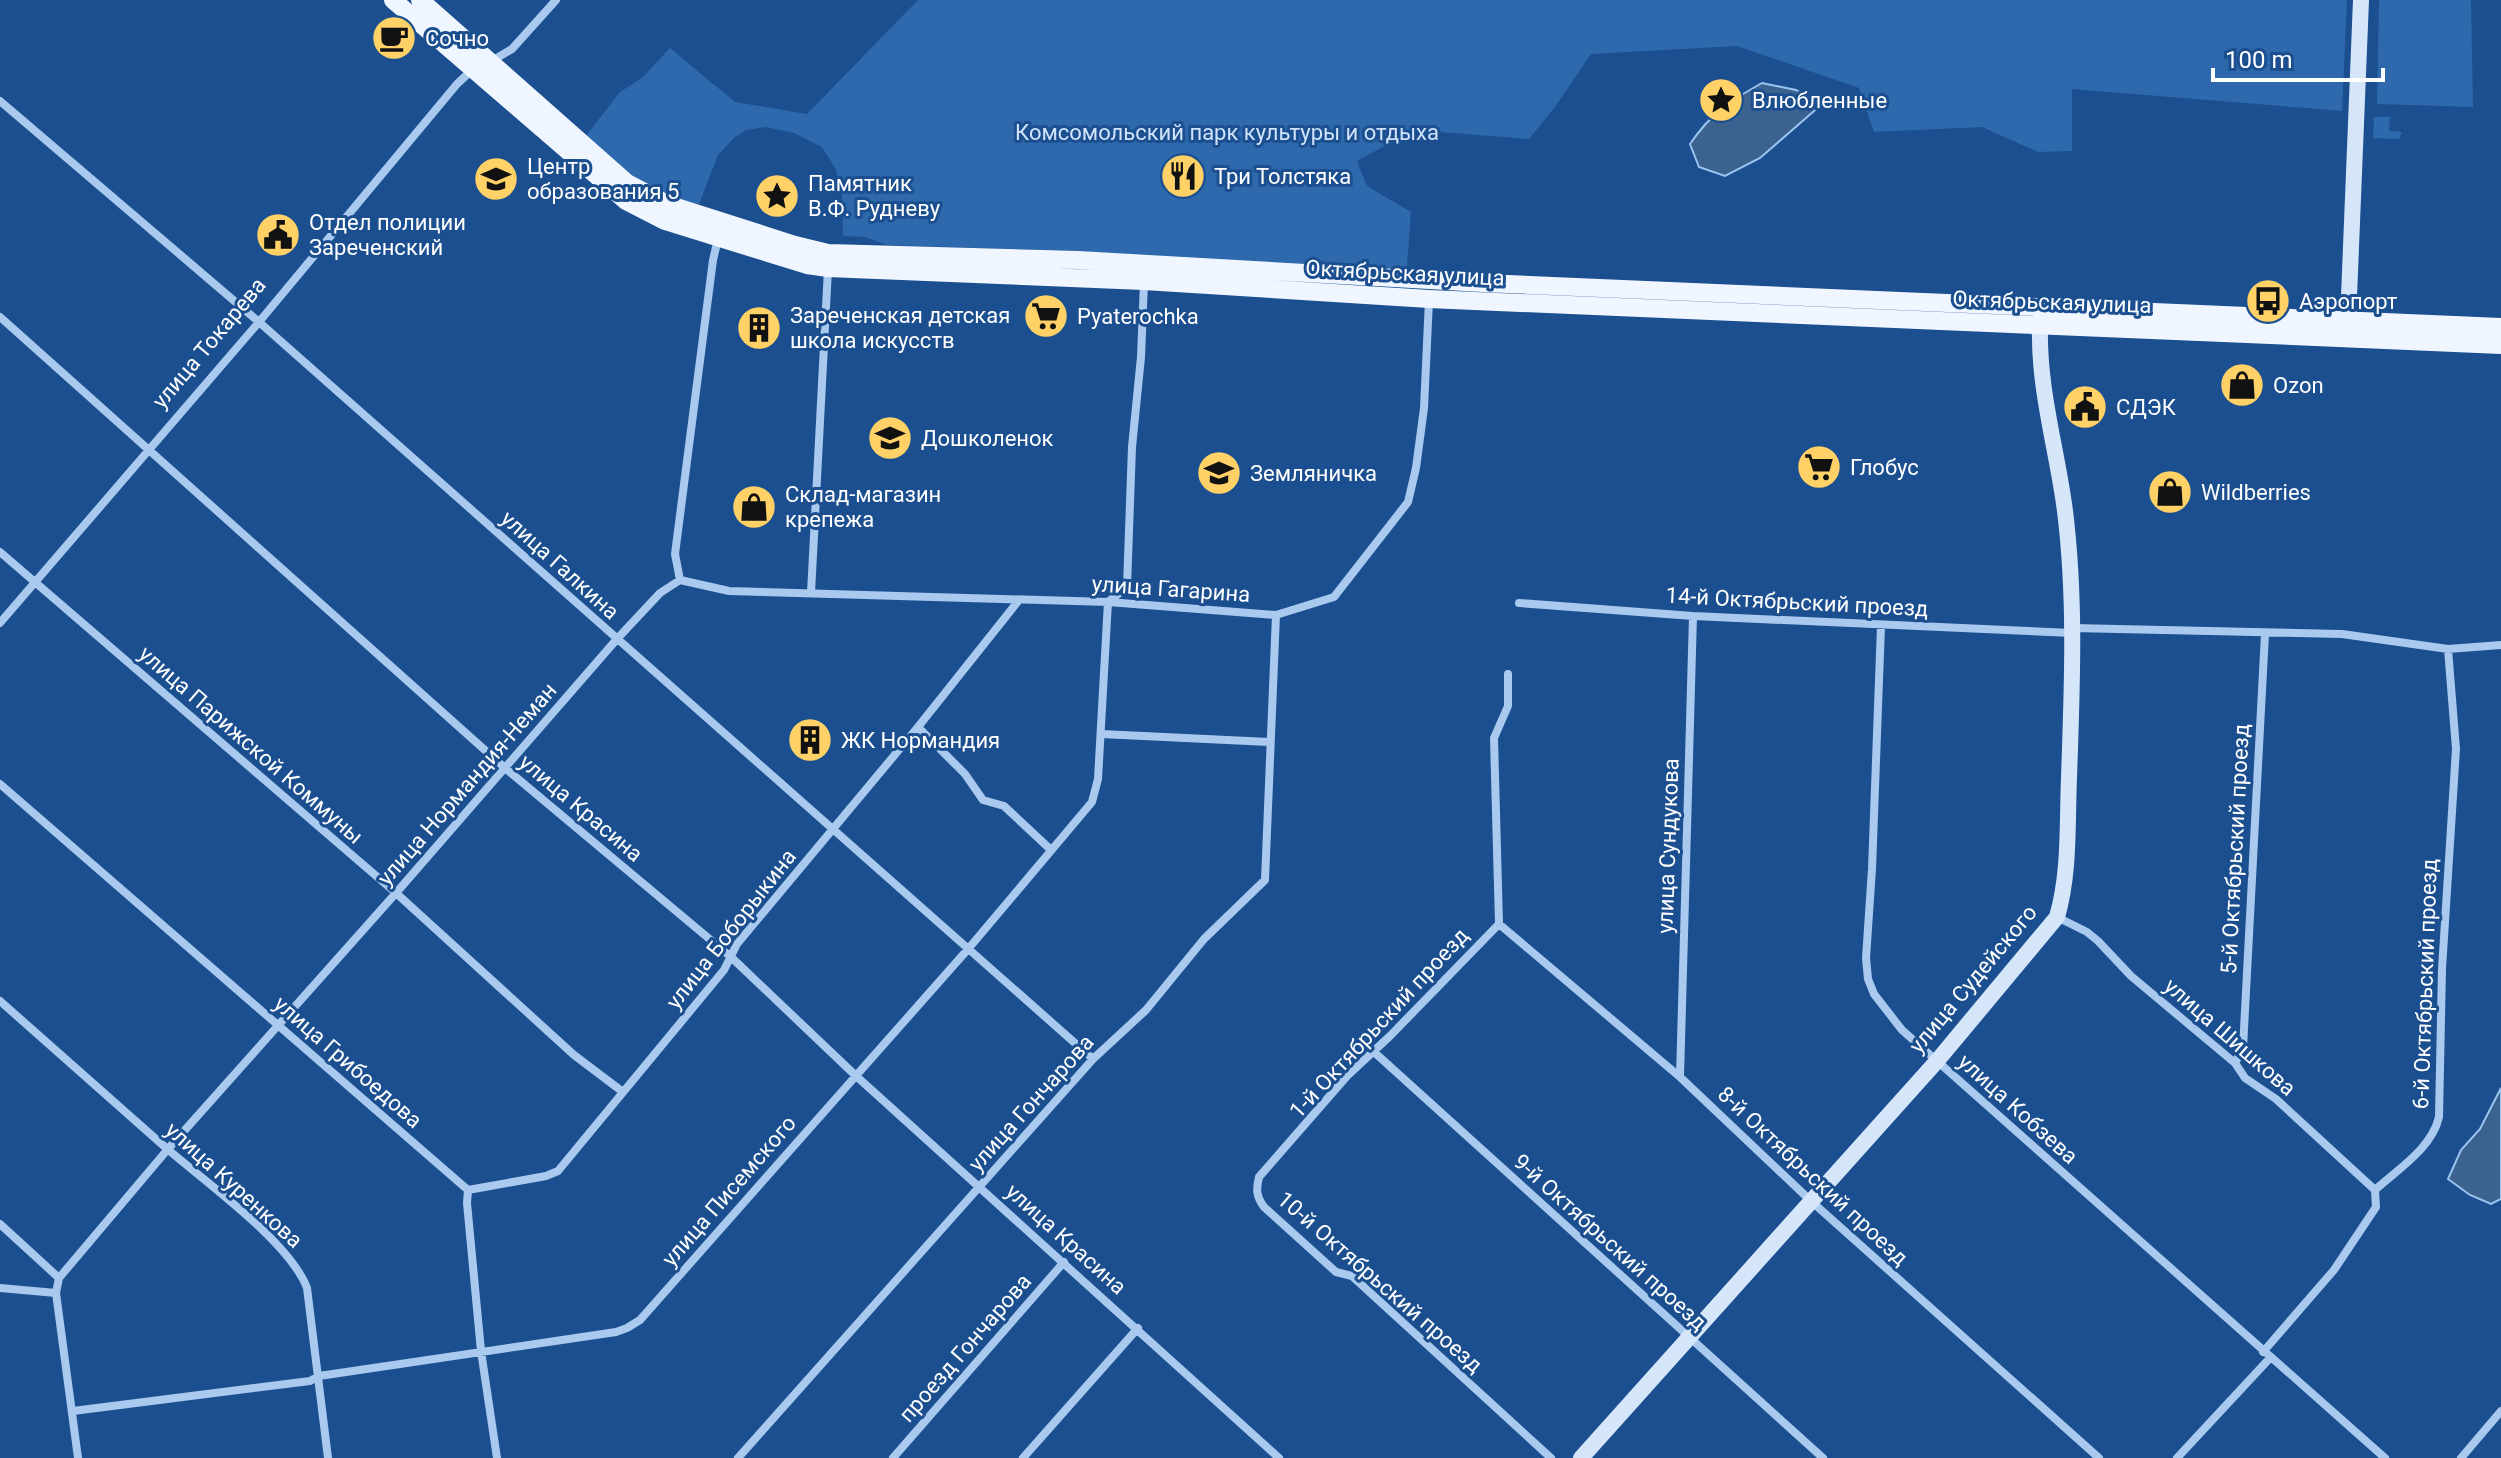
<svg xmlns="http://www.w3.org/2000/svg" width="2501" height="1458" viewBox="0 0 2501 1458" font-family="Roboto,sans-serif">
<style>
.green{fill:#2e69ad}
.water{fill:#3c6290;stroke:#9cc4f0;stroke-width:2}
.lines{fill:none;stroke-linecap:round;stroke-linejoin:round}
.street{stroke:#a9c9ee;stroke-width:8}
.secondary{stroke:#d6e6fa;stroke-width:16}
.primary{stroke:#f0f6ff;stroke-width:18}
.labels{text-anchor:middle;dominant-baseline:central;stroke-width:6;stroke-linejoin:round;paint-order:stroke}
.poi-label{font-size:22px;fill:#fff;stroke:#1b4f8f;text-anchor:start}
.park-label{font-size:22px;fill:#cfe3fa;stroke:#1b4f8f}
.street-label{font-size:22px;fill:#fff;stroke:#1b4f8f}
</style>
<rect width="100%" height="100%" fill="#1b4f8f"/>
<!-- green -->
<path class="green" d="M918,0H2347L2342,111L2072,89V151L2038,152L1982,127L1874,132L1859,88L1737,46L1591,54L1555,107L1529,139L1414,130L1357,161L1367,186L1411,212L1406,280L1081,251L887,245L865,237L843,236L842,188L835,168L822,147L794,133L766,127L746,130L734,138L718,155L698,207L645,188L585,137L620,92L643,77L670,48L735,102L807,114Z
M2379,0H2471L2473,107L2377,104Z
M2374,117H2390L2389,131L2402,132L2399,139L2373,138Z"/>
<!-- water -->
<path class="water" d="M1762,83L1796,90L1821,105L1760,158L1725,176L1699,167L1690,144C1711,113 1730,101 1762,83Z
M2501,1088V1199L2491,1204L2470,1195L2448,1179L2461,1150L2480,1129Z"/>
<g class="lines">
<!-- street -->
<path class="street" d="M490,62L512,49L556,0
M0,101L259,322L1093,1059
M0,317L505,768L731,957L855,1075L1279,1458
M0,552L396,893L574,1055L623,1092
M680,580L729,591L1108,602L1276,615L1334,597L1408,502L1416,468L1424,408L1429,300
M811,593L828,269
M1519,603L1693,616L2073,633
M0,623L259,322L457,84L472,70
M1881,626L1872,869L1866,958L1868,979L1874,994L1902,1030L2385,1458
M2073,628L2342,634L2448,649L2501,645
M1508,674V706L1494,738L1499,924L1390,1036L1347,1076L1259,1177C1256,1189 1256,1196 1264,1207L1336,1272L1352,1276L1551,1458
M918,727L965,774L983,800L1004,806L1050,849
M1101,734L1269,742
M0,784L468,1190L467,1203L481,1351L497,1458
M2057,917L2087,932L2098,941L2131,976L2235,1063L2245,1078L2276,1099L2375,1190
M1499,924L1680,1077L1811,1201L2099,1458
M0,1001C55,1050 110,1099 165,1147C204,1181 290,1242 307,1288L328,1458
M1374,1052L1823,1458
M2235,1063L2243,1048L2265,634
M1680,1077L1693,616
M468,1190L546,1176L558,1171L724,970L737,944L918,727L1019,600
M0,1224L59,1278
M0,1288L56,1293
M2263,1352L2334,1270L2376,1207L2375,1190C2398,1169 2432,1148 2439,1117L2442,969L2456,749L2448,649
M73,1411L310,1381L319,1376L616,1332L627,1328L640,1320L969,948L1092,802L1098,779L1108,602L1127,587L1132,447L1141,357L1144,282
M78,1458L56,1293L59,1278L168,1149L396,893L617,639L660,593L680,580L675,554L713,260L718,239
M738,1458L1093,1059L1146,1010L1204,939L1265,880L1276,615
M893,1458L1064,1262
M1023,1458L1138,1328
M2177,1458L2270,1358
M2461,1458L2501,1411"/>
<!-- secondary -->
<path class="secondary" d="M2348,321L2361,0
M1581,1458L1937,1061L2057,917C2070,872 2067,824 2069,778C2072,689 2076,600 2065,511C2057,449 2038,389 2040,325"/>
<!-- primary -->
<path class="primary" d="M393,0L626,201L665,221L807,265L828,268L1144,281L1429,299L2501,345
M420,0L627,183L667,204L795,245L828,253L1078,260L1483,283L2501,327"/>
</g>
<!-- icons -->
<defs>
<g id="cafe-disc" transform="scale(2.3)"><circle r="9.5" fill="#ffd166" stroke="#1b4f8f"/><path d="M-5.5-4.5H6V0H3Q3 3.5 0 3.5H-2.5Q-5.5 3.5-5.5 0ZM3-3.2v2h1.7v-2ZM-6 4.5H4V6H-6Z" fill="#111"/></g>
<g id="sight-disc" transform="scale(2.3)"><circle r="9.5" fill="#ffd166" stroke="#1b4f8f"/><path d="M0-6L1.8-2.2L6-1.7L2.9 1.2L3.7 5.4L0 3.3L-3.7 5.4L-2.9 1.2L-6-1.7L-1.8-2.2Z" fill="#111"/></g>
<g id="restaurant-disc" transform="scale(2.3)"><circle r="9.5" fill="#ffd166" stroke="#1b4f8f"/><path d="M-5-6h1v4h1v-4h1v4h1v-4h1v5L-1.5 .5V6h-2V.5L-5-1ZM5-6V6H3V1.5H1.5Q1.5-4 5-6Z" fill="#111"/></g>
<g id="school-disc" transform="scale(2.3)"><circle r="9.5" fill="#ffd166" stroke="#1b4f8f"/><path d="M0-5L7-2L0 1L-7-2ZM-4 1L0 2.5L4 1V4Q0 6-4 4Z" fill="#111"/></g>
<g id="civic-disc" transform="scale(2.3)"><circle r="9.5" fill="#ffd166" stroke="#1b4f8f"/><path d="M-.6-6.5H3V-4.5H.6V-3L4-1V1h2V6H-6V1h2V-1L-.6-3ZM-1.2 2.5V6h2.4V2.5Z" fill="#111"/></g>
<g id="bus-disc" transform="scale(2.3)"><circle r="9.5" fill="#ffd166" stroke="#1b4f8f"/><path d="M-5-6H5V4H4V6H2V4H-2V6H-4V4H-5ZM-3.5-4V0h7V-4ZM-3.5 1.2v1.5H-2V1.2ZM2 1.2v1.5H3.5V1.2Z" fill="#111"/></g>
<g id="supermarket-disc" transform="scale(2.3)"><circle r="9.5" fill="#ffd166" stroke="#1b4f8f"/><path d="M-6-5.5h2.5l.6 2H6L4.5 2H-2.5L-4.4-4H-6ZM-1.5 3.2a1.3 1.3 0 1 0 .1 0ZM3 3.2a1.3 1.3 0 1 0 .1 0Z" fill="#111"/></g>
<g id="building-disc" transform="scale(2.3)"><circle r="9.5" fill="#ffd166" stroke="#1b4f8f"/><path d="M-4-6H4V6H1V3H-1V6H-4ZM-2.5-4.3h1.7v1.8h-1.7ZM.8-4.3h1.7v1.8H.8ZM-2.5-1h1.7V.8h-1.7ZM.8-1h1.7V.8H.8Z" fill="#111"/></g>
<g id="shop-disc" transform="scale(2.3)"><circle r="9.5" fill="#ffd166" stroke="#1b4f8f"/><path d="M-5-2.5h2.3a2.7 3.5 0 0 1 5.4 0H5L5.5 6h-11ZM-1.5-2.5h3a1.5 2.3 0 0 0-3 0Z" fill="#111"/></g>
</defs>
<g fill-rule="evenodd">
<use href="#cafe-disc" x="394" y="38"/>
<use href="#sight-disc" x="1721" y="100"/>
<use href="#restaurant-disc" x="1183" y="176"/>
<use href="#school-disc" x="496" y="179"/>
<use href="#sight-disc" x="777" y="196"/>
<use href="#civic-disc" x="278" y="235"/>
<use href="#bus-disc" x="2268" y="301"/>
<use href="#supermarket-disc" x="1046" y="316"/>
<use href="#building-disc" x="759" y="328"/>
<use href="#shop-disc" x="2242" y="385"/>
<use href="#civic-disc" x="2085" y="407"/>
<use href="#school-disc" x="890" y="438"/>
<use href="#supermarket-disc" x="1819" y="467"/>
<use href="#school-disc" x="1219" y="473"/>
<use href="#shop-disc" x="2170" y="492"/>
<use href="#shop-disc" x="754" y="507"/>
<use href="#building-disc" x="810" y="740"/>
</g>
<g class="labels">
<!-- poi labels -->
<g class="poi-label">
<text x="425" y="38">Сочно</text>
<text x="1752" y="100">Влюбленные</text>
<text x="527" y="166">Центр<tspan x="527" dy="25">образования 5</tspan></text>
<text x="1214" y="176">Три Толстяка</text>
<text x="808" y="183">Памятник<tspan x="808" dy="25">В.Ф. Рудневу</tspan></text>
<text x="309" y="222">Отдел полиции<tspan x="309" dy="25">Зареченский</tspan></text>
<text x="2299" y="301">Аэропорт</text>
<text x="790" y="315">Зареченская детская<tspan x="790" dy="25">школа искусств</tspan></text>
<text x="1077" y="316">Pyaterochka</text>
<text x="2273" y="385">Ozon</text>
<text x="2116" y="407">СДЭК</text>
<text x="921" y="438">Дошколенок</text>
<text x="1850" y="467">Глобус</text>
<text x="1250" y="473">Земляничка</text>
<text x="2201" y="492">Wildberries</text>
<text x="785" y="494">Склад-магазин<tspan x="785" dy="25">крепежа</tspan></text>
<text x="841" y="740">ЖК Нормандия</text>
</g>
<!-- park labels -->
<g class="park-label">
<text x="1227" y="132">Комсомольский парк культуры и отдыха</text>
</g>
<!-- street labels -->
<g class="street-label">
<text transform="translate(1405 273) rotate(3)">Октябрьская улица</text>
<text transform="translate(2052 302) rotate(2)">Октябрьская улица</text>
<text transform="translate(209 343) rotate(-50)">улица Токарева</text>
<text transform="translate(560 565) rotate(42)">улица Галкина</text>
<text transform="translate(1171 589) rotate(4)">улица Гагарина</text>
<text transform="translate(1797 602) rotate(3)">14-й Октябрьский проезд</text>
<text transform="translate(251 745) rotate(41)">улица Парижской Коммуны</text>
<text transform="translate(467 784) rotate(-49)">улица Нормандия-Неман</text>
<text transform="translate(581 808) rotate(40)">улица Красина</text>
<text transform="translate(1668 846) rotate(-88)">улица Сундукова</text>
<text transform="translate(2235 849) rotate(-87)">5-й Октябрьский проезд</text>
<text transform="translate(731 929) rotate(-52)">улица Боборыкина</text>
<text transform="translate(1973 979) rotate(-50)">улица Судейского</text>
<text transform="translate(2425 984) rotate(-88)">6-й Октябрьский проезд</text>
<text transform="translate(1379 1023) rotate(-47)">1-й Октябрьский проезд</text>
<text transform="translate(2230 1037) rotate(41)">улица Шишкова</text>
<text transform="translate(348 1062) rotate(41)">улица Грибоедова</text>
<text transform="translate(1031 1103) rotate(-48)">улица Гончарова</text>
<text transform="translate(2018 1109) rotate(42)">улица Кобзева</text>
<text transform="translate(1813 1176) rotate(43)">8-й Октябрьский проезд</text>
<text transform="translate(234 1185) rotate(42)">улица Куренкова</text>
<text transform="translate(729 1191) rotate(-49)">улица Писемского</text>
<text transform="translate(1066 1239) rotate(42)">улица Красина</text>
<text transform="translate(1610 1242) rotate(42)">9-й Октябрьский проезд</text>
<text transform="translate(1380 1282) rotate(41)">10-й Октябрьский проезд</text>
<text transform="translate(965 1348) rotate(-49)">проезд Гончарова</text>
</g>
</g>
<!-- scale -->
<path d="M2213 68v12h170v-12" fill="none" stroke="#ffffff" stroke-width="4"/>
<text x="2225" y="68" font-size="24" fill="#ffffff" stroke="#1b4f8f" stroke-width="6" paint-order="stroke">100 m</text>
</svg>
